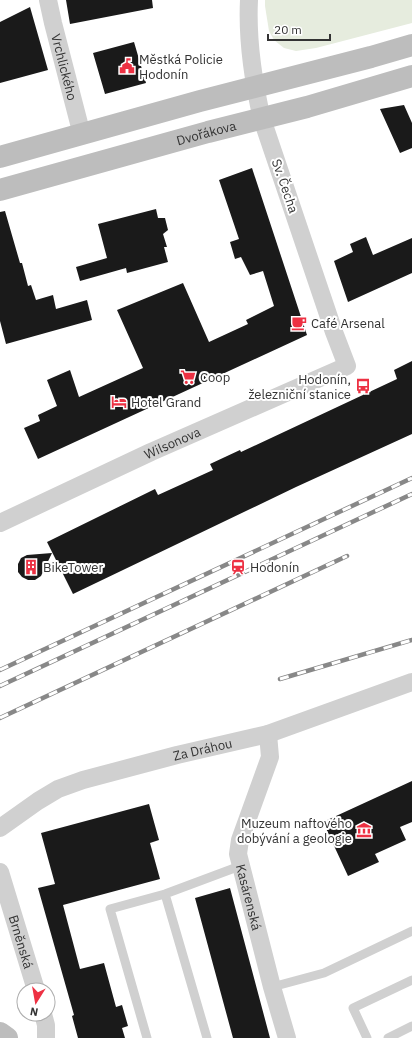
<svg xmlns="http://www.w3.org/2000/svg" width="412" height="1038" viewBox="0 0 412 1038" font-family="'IBM Plex Sans',sans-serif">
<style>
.green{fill:#e6ecde}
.building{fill:#1a1a1a}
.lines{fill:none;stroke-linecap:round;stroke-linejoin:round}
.service{stroke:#d0d0d0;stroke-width:9}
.minor{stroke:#d0d0d0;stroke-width:18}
.secondary{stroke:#bdbdbd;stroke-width:22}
.rail-casing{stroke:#888;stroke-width:4.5}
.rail{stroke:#fff;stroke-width:3;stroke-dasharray:9;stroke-linecap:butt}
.labels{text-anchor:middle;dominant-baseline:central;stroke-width:4;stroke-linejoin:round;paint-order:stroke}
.poi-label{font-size:13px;fill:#333;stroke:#fff;text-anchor:start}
.street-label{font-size:13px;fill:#333;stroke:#fff}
</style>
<rect width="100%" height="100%" fill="#fff"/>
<!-- green -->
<path class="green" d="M265,0H412V23L316,48L296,51L284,48L274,40L269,31L265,6Z"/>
<!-- building -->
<path class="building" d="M66,0H152L153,8L70,24Z
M30,7L48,70L0,83V22Z
M134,42L146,83L105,94L93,53Z
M404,105L412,123V148L400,153L380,109Z
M252,168L307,335L38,459L24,428L40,421L38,415L57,406L47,380L70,370L79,397L143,368L117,310L183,283L209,342L248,324L246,320L274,306L263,271L250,275L241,257L235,259L230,242L239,239L219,180Z
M156,209L158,218H165L168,230L163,234L167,247H164L168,262L127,273L126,268L80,281L76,267L107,258L98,224Z
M5,211L20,263H22L28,286L31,285L36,300L53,295L56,309L87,300L92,320L6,344L0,321V212Z
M366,237L373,255L412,238V273L348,302L334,261L353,252L350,244Z
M412,361V434L296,487L73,594L47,542L155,489L158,495L213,470L210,464L240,450L241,452L397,379L394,370Z
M52,553L41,576L35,580H28L22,577L18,572V564L21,558L27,555Z
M412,781V822L400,827L406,840L375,854L379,862L348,876L323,822Z
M149,804L159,840L150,843L160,879L63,905L80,969L104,963L116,1007L122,1005L128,1026L122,1028L125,1038H78L72,1016L74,1015L38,888L55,884L41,833Z
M230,888L270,1038H233L195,898Z"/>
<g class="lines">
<!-- service -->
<path class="service" d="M165,894L207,1038
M272,987L324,973L412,931
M147,1038L110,909L165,894L240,866
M367,1038L353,1008L412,980
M388,1038L412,1026"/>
<!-- minor -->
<g class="minor">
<path id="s1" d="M48,0L53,23L82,135"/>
<path id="s2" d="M0,523L151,452L347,366L334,332L262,119C253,80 247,40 249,0"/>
<path id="s3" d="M268,734L270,757L240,840L238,854L272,987L287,1038"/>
<path id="s4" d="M0,828L38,801L58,789L83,780L177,755L268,734L412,682"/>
<path id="s5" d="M0,872L36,990"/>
<path d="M43,1014L46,1025V1038"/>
</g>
<!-- secondary -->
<g class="secondary">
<path d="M0,157L200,101L371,57L412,45"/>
<path id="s6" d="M0,190L208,132L307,107L412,76"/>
<path d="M0,1033L7,1038"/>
</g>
<!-- rail casing -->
<g class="rail-casing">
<path id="rail" d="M0,670L412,478
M280,679L412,640
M0,686L412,494
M0,718L347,556"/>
</g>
<!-- rail -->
<use href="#rail" class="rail"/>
</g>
<!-- icons -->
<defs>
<g id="civic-bare" transform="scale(1.2)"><path d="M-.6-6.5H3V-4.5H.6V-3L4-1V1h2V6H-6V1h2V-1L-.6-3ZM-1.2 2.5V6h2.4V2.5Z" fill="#ed3143" stroke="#fff" stroke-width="2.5" paint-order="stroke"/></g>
<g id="cafe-bare" transform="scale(1.2)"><path d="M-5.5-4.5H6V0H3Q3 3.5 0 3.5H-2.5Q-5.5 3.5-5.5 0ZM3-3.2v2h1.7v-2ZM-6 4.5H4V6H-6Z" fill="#ed3143" stroke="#fff" stroke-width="2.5" paint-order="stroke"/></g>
<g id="supermarket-bare" transform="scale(1.2)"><path d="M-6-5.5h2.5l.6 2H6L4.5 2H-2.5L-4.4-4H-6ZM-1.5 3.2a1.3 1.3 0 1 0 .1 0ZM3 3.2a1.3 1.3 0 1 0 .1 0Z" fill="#ed3143" stroke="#fff" stroke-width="2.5" paint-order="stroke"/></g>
<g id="bus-bare" transform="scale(1.2)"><path d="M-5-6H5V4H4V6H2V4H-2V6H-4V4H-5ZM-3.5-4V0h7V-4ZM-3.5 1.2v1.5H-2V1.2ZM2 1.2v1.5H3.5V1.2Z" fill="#ed3143" stroke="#fff" stroke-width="2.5" paint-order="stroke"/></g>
<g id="hotel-bare" transform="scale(1.2)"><path d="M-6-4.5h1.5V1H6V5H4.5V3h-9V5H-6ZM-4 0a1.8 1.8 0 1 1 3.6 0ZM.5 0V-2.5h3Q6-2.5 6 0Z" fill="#ed3143" stroke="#fff" stroke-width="2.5" paint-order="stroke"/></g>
<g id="building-bare" transform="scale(1.2)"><path d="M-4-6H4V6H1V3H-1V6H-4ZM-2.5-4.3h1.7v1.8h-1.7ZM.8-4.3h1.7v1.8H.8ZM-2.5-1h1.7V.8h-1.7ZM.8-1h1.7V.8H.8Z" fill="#ed3143" stroke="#fff" stroke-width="2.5" paint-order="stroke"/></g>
<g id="station-bare" transform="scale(1.2)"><path d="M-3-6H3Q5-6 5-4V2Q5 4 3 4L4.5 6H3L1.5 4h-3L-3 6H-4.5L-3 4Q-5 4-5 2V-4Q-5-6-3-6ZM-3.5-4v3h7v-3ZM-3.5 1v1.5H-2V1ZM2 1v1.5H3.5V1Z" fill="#ed3143" stroke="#fff" stroke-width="2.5" paint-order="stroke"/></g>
<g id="museum-bare" transform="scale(1.2)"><path d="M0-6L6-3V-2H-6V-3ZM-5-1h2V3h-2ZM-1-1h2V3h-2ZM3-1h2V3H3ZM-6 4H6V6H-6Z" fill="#ed3143" stroke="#fff" stroke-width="2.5" paint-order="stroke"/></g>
</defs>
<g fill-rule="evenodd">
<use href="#civic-bare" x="127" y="66"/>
<use href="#cafe-bare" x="299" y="323"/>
<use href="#supermarket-bare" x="188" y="377"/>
<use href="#bus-bare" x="363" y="386"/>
<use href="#hotel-bare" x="119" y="402"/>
<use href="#building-bare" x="31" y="567"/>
<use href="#station-bare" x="238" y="567"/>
<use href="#museum-bare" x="364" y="830"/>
</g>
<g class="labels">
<!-- poi labels -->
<g class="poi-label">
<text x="139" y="59">Městká Policie<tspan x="139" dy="15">Hodonín</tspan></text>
<text x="311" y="323">Café Arsenal</text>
<text x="200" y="377">Coop</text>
<text x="351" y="379" text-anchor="end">Hodonín,<tspan x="351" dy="15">železniční stanice</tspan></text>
<text x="131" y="402">Hotel Grand</text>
<text x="43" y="567">BikeTower</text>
<text x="250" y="567">Hodonín</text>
<text x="352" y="823" text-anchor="end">Muzeum naftového<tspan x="352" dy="15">dobývání a geologie</tspan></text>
</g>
<!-- street labels -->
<g class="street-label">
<text stroke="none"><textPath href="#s1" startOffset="69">Vrchlického</textPath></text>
<text stroke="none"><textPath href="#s6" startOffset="214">Dvořákova</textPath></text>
<text transform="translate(285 186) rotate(71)">Sv. Čecha</text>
<text stroke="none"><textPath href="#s2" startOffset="190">Wilsonova</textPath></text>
<text stroke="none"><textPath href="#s4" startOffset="220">Za Dráhou</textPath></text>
<text stroke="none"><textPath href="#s3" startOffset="170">Kasárenská</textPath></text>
<text stroke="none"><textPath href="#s5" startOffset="73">Brněnská</textPath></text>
</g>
</g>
<!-- north arrow -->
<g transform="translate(36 1002) rotate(191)"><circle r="19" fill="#ffffff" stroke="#adadad"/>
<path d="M0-3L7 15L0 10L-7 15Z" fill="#ed3143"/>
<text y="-6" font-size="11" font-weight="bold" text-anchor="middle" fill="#333333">N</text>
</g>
<!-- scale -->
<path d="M268 34v6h62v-6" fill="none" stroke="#333333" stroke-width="2"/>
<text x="274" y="34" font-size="12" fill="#333333" stroke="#ffffff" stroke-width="3" paint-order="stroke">20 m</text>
</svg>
